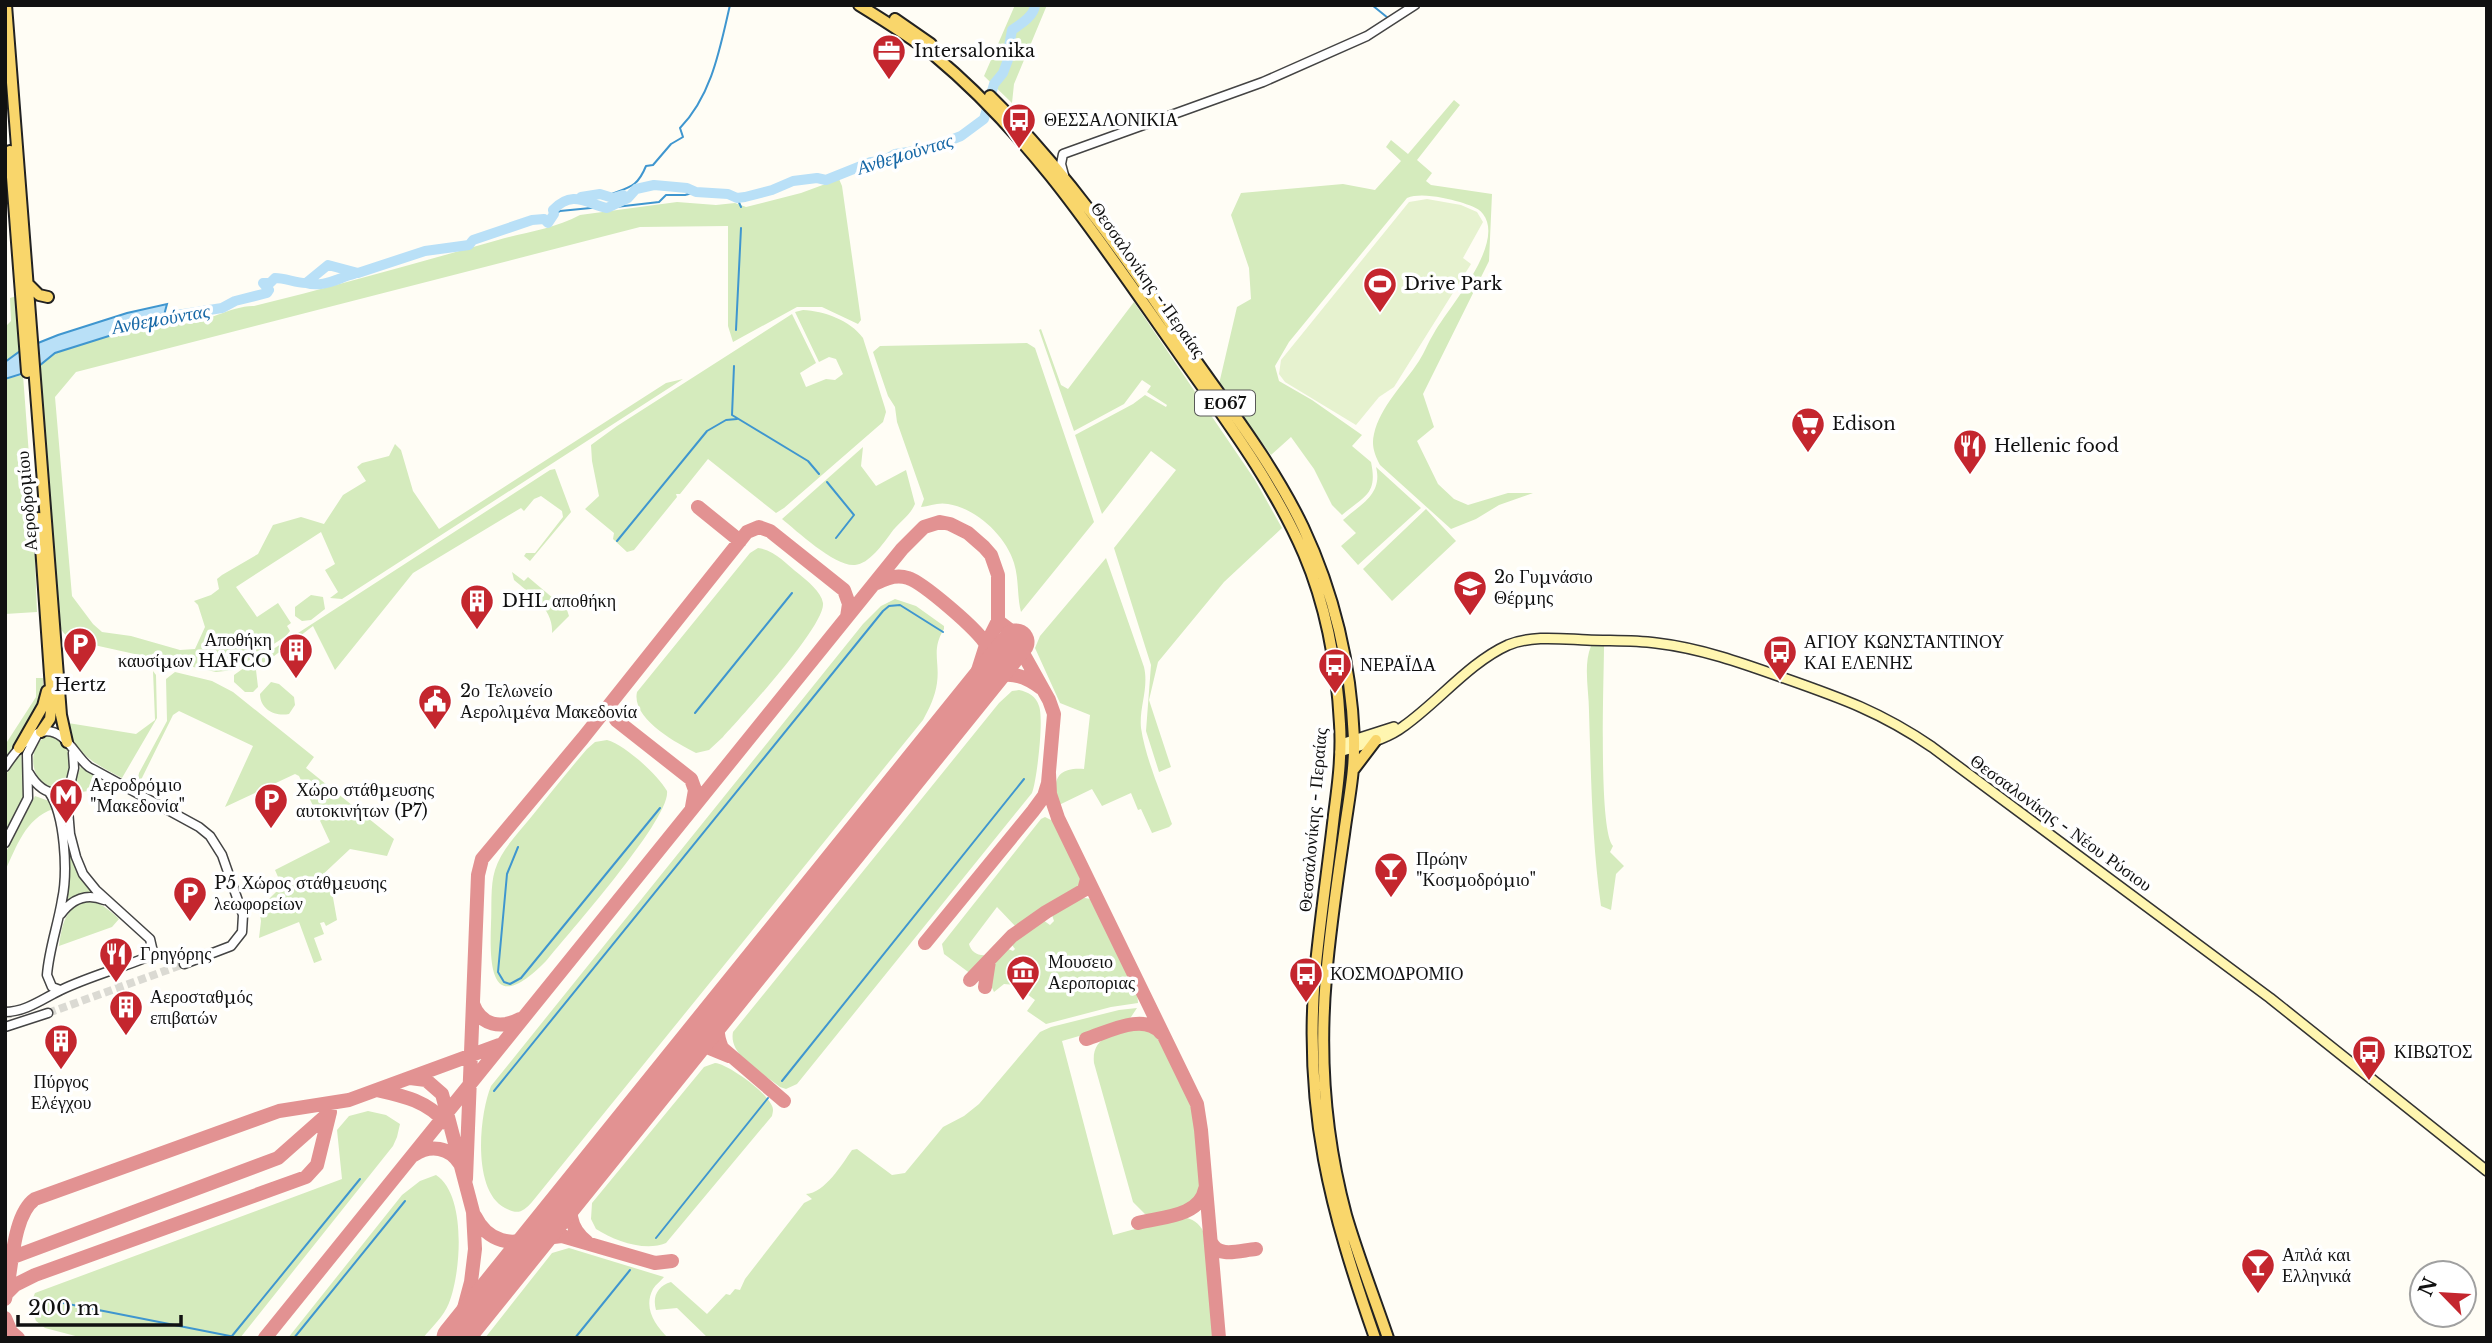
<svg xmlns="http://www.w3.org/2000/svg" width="2492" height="1343" viewBox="0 0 2492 1343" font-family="'Libre Baskerville',serif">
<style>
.green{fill:#d5ebbd}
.pitch{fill:#e6f2cf}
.water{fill:#b9e0f7;stroke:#3f96cf;stroke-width:2}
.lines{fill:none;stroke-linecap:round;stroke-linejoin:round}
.stream{stroke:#3f96cf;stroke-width:2}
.river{stroke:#b9e0f7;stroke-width:10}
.taxiway{stroke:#e29292;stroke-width:14}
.runway{stroke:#e29292;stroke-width:37}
.tertiary-tunnel{stroke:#dbdad3;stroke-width:8;stroke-dasharray:8 4;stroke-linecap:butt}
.tertiary-casing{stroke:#444;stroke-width:11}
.secondary-casing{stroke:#333;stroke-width:12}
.primary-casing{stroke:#222;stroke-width:14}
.tertiary{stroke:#fff;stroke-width:8}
.secondary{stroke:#fff6b0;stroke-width:9}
.primary{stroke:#f9d66b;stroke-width:10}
.labels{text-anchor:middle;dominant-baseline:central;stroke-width:7;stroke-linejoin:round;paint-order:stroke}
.shield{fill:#fff;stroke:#585858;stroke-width:2}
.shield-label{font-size:16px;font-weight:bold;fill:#111}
.poi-label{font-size:18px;fill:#111;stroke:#fff;text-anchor:start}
.street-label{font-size:18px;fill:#111;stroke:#fff}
.water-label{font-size:19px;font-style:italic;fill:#1768a6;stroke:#fff}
</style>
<rect width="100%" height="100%" fill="#fffdf5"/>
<!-- green -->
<path class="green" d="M1015,5H1047L1014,84L1012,103L984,76Z
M1454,100L1460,105L1417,160L1432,173L1426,181L1431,185L1492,194L1489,261L1423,394L1434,427L1417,441L1438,484L1454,499L1468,505L1508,493H1533L1499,505L1476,519L1451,529L1380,465C1375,455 1371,446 1374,434C1380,407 1404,384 1419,361C1425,352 1428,342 1434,333C1448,308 1506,244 1483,214C1478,207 1468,205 1460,202C1445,198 1421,192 1407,198L1289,342L1275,366L1279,381L1312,400L1362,435L1352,446L1371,462C1378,495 1364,496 1342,515L1332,505L1314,469L1291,437L1271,455L1219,384L1237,307L1251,299L1249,268L1231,215L1241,193L1343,184L1375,190L1401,161L1386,147L1391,140L1408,154Z
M839,179L842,186L861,320L858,324L822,307H797L733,342L728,326V226L640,227L76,372L55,397L72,596L93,624L102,632L131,636L180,650L195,649L205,627L198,605L194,601L211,595L219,589L217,579L222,575L258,554L273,525L301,517L324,524L343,495L366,481L357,467L362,463L389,456L395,444L401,450L413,491L439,529L666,383L683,379L342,599L330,598L338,592L325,570L335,564L321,532L236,587L257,617L278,603L291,623L287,626L290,631L286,636L234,670L216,672L85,643C70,639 62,636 58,621L38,366L55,353L163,319C191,335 226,305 254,306C336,286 417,263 498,240C526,232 554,229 580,215L677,202L716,205L735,203L746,207L801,193Z
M20,295L23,349L5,362V327L11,321L10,298Z
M1134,302L1255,480L1282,528L1224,582L1158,662L1149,700L1171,767L1159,772L1146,731L1151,665L1114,548L1176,470L1151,451L1102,514L1075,435L1133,404L1145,395L1166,407L1167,405L1147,392L1151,386L1142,380L1124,404L1074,431L1039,330L1041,329L1061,385L1068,389Z
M803,310C824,311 850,320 863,338L885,408L886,412L883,422L784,508L776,513L708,459L680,494H676L677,497L634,550L627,552L613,539L614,533L585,509L599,496L592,461L591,445L617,426L792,314L816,363L800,373L806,387L826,379L835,380L843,374L836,359L829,357L819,362L795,312Z
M1027,343L1035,348L1094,522L1021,612C1017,596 1019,579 1014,563C1006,536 976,508 948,504C938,502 930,506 921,507L924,499L897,422L895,407L888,396L873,352L880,346Z
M23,375L33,509L37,612L5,614V379Z
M863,447L861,466L876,486L906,470L915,504C910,516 898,523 891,533C883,544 869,564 855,565C835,567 797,531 782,519Z
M1376,467L1421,508L1358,565L1341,546L1356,533L1343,520C1361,504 1383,494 1376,467Z
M555,469L571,512L530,561L524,556L526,553H535L563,517L562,511L541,496L534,499L524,511L521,508L413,573L335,670L313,626L256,670L258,687L253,692H245L234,682V675L241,670L550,470Z
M1426,509L1456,541L1392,601L1363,569Z
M758,548C775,550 786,564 799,574C807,581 821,591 823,603C826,625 741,717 723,737L709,750L696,753C676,743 631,718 637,692L750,553Z
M1106,558L1144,667C1149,688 1139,707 1141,728C1146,760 1161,793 1172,824L1169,827L1152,833L1141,809L1138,810L1131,793L1102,806L1092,789L1059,805C1051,780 1057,767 1084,769L1090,715L1060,703L1035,648L1040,636Z
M512,572L524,581L528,577L567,610L569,616L552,633C554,609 530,594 514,580Z
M311,595L323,597L325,609L311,620L302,621L295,616V607Z
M895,599L916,606L944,626V629C931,650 940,661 937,683C935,697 929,709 923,720L532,1202C523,1212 518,1215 505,1208C472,1191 479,1115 491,1086L863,624L881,606Z
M1591,646H1604C1604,677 1598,830 1613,846L1610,852L1624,866L1616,874L1611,910L1601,906C1592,842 1591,776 1589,711C1589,691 1583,665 1591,646Z
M153,671L156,675L157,718L122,778C97,765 72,753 68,723L136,734L155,720Z
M175,672L212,681L233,692L314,757L306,768L394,839L387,856L350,849L318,879L337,887L332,892L337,920L326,926L324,922L320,923L324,934L314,938L322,960L314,963L299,922L259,938L261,921L259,909L282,886L275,870L330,842L299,776L295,774L225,807L253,746L179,711L173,715L138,786L137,784L139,773L167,721L166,679Z
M36,678H43V695L39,709L5,761V745L36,697Z
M271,682L279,684L294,697L295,705L289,714C275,717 260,709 260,694Z
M1019,690C1028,692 1036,696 1039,706C1044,718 1037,780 1032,793L797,1084L786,1089L780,1087C764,1074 728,1056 733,1032L999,703L1012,691Z
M49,734C73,742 80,778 56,789C29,784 25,746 49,734Z
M607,740C625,745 657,774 667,791C671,818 568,934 546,961C494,1014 489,975 491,924C492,907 490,886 495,870C501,850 519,832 532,816C550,794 568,771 587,749L595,742Z
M21,752L24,795L5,833V776Z
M81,766L112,786V788L73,793L72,789Z
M35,796L49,801L53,809C25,819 17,846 5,871V854Z
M1045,817L1053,821L1084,884L1081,888L1017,928L997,907L969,944C971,952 978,956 986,955L987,957L971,974L944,954L942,944L1041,819Z
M64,825L83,878L93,893L67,902Z
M1085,898L1091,899L1137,991L1138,1003L1111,1007L1046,1024L1027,1011L1035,1000L1015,985L1004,984L994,992C985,975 993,960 1006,948L1013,951L1015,949L1012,945L1013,941L1037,922L1043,920L1050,925L1054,921L1052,915C1058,904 1073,899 1085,898Z
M85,901C100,901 108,909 119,919L112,927L59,946C62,926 64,909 85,901Z
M1137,1008L1129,1020L1124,1023L1062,1041L1113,1235L1179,1217C1189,1217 1197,1221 1202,1229C1210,1242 1212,1318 1214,1338H708L677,1308L656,1310C652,1296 658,1286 671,1282L707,1314L726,1294L730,1295L735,1289L740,1290L745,1279L804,1203L812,1199L806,1194C825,1193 842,1164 852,1150L857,1149L892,1175L905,1173L943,1127L964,1116L979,1104L1040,1032L1051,1027L1119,1010Z
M1137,1028H1146L1161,1039L1190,1101L1196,1123L1200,1183L1198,1194L1190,1205L1157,1214H1145L1133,1202L1094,1063C1091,1036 1116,1033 1137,1028Z
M715,1063C728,1064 766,1092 771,1104C774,1109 773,1111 772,1116L666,1243C645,1252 615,1241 596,1229L591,1219L592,1203L704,1067Z
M368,1111L386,1115L400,1124L397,1137L393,1146L240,1338H83L45,1328L36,1321L30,1305L35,1293L342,1179L337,1130L349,1116Z
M436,1175C467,1195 461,1273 449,1303C444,1316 432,1327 423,1338H288L402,1195L420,1181Z
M569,1248L664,1277C661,1281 656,1284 653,1289C643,1308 655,1325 668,1338H485L552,1253Z"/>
<!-- pitch -->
<path class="pitch" d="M1427,199L1461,205L1477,212L1483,222L1463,258L1471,264L1394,387L1379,397L1356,425L1285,382L1279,374L1281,360L1409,202Z"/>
<!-- water -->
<path class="water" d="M167,304L163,319L55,353L34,370L5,379V362L23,349L58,335L127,313Z"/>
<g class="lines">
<!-- stream -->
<path class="stream" d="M1372,5L1388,18
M609,195C629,187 637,188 646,166L653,165L671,144L683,137L680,128C712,95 720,48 730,5
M737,198L741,207
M607,208L659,202L666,195H685L696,192
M554,214L560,211L601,207
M736,330L741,228
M734,366L732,415L808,461L819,474
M827,482L854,515L836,538
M617,541L707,431L726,420L737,419
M695,713L792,593
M518,847L507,874L498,972L504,982L510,984L521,978L660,808
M782,1081L1024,779
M494,1091L883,611L889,606L900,605L943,632
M656,1238L768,1098
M58,1302L235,1337
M232,1336L360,1179
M294,1338L405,1201
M575,1338L630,1270"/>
<!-- river -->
<path class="river" d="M581,197L600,194L613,198L623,195
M306,283C323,288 338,278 354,274
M150,318L166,320L177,315L222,308L235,301L267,293L269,290L263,283H270L275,278C286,278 295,283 306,283L328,265L358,273L425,251L469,245L473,240L532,220L544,219L548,223L554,214L553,210C573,189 587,204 607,208L628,198L636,189L654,185L687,188L696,192L728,194L737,198L745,197L772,190L793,181L817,178L826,180L871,162L883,161L895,154L928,149L961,136L984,119L994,84L1003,73L1009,57L1008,52L1012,30C1021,24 1034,16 1035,5"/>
<!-- taxiway -->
<path class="taxiway" d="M698,507L740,541
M877,583C886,578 897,574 908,578C922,582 981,632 986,645
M985,682C1004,669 1023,674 1041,688
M616,720L691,779L695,790L692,807
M1049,773L1050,794L1058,818L1197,1104L1201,1130L1219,1338
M925,943L1033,811L1044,796L1048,783L1054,714L1049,700L1010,630L998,621
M970,980L1012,936L1046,912L1084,890L1087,879
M985,987L989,961
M473,1004C481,1026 501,1029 520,1019
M723,1005C717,1020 715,1032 722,1048L784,1101
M1086,1039C1108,1032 1144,1012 1161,1033
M687,1050L707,1047L729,1056
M410,1078L426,1080L442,1094L473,1212L475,1249L471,1282L464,1308L450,1338
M377,1090C404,1096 427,1101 446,1123
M414,1155C430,1144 450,1147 460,1164
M466,1179L478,875L482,859L583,738L747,532L759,527L770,531L844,590L849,604L847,617
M575,1188C568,1210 568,1227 587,1242
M475,1216C487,1241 513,1249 536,1234
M1138,1223C1160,1217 1200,1217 1205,1189
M1211,1242C1218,1259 1241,1250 1256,1249
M527,1247L545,1238L562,1236L655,1263L672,1261
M8,1259L278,1158L330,1112
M7,1293L15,1285L35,1275L306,1177L317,1165L330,1112
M5,1299C12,1272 12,1215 35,1199L279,1111L349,1100L499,1045
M5,1318L11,1332L18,1338
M265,1338L902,549L924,527L940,522L950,524L968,533L984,547L991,555L998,575V621L986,645L972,689L957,716"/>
<!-- runway -->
<path class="runway" d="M455,1338L1016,642"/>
<!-- tertiary-tunnel -->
<path class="tertiary-tunnel" d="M48,1013L184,964"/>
<!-- tertiary casing -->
<g class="tertiary-casing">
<path id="tertiary" d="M1064,175L1061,164L1063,154L1263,82L1367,36L1415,5
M5,767C17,749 39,718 62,737C73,746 78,758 89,767L199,827L210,836L222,855L243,915L242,932L231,946L184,964
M29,773C36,785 45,794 59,793L68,786
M49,792C65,815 68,872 62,900C58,925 49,949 47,975L52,987L60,990
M5,843L28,798L27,754L37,735
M61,914C72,899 87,893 104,900
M5,1012C26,1012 44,998 61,990C88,977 118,969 145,958L153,952L150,939L96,890L83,874L76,857L70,834L67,798L74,768L73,753
M5,1027L48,1013"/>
</g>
<!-- secondary casing -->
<g class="secondary-casing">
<path id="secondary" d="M1341,744L1394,727
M1340,752C1361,745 1386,740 1404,726C1438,702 1470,662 1508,645C1532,635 1562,639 1587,640C1610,641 1633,640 1656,643C1700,648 1742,663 1784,678C1841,698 1881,712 1932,747L2270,998L2487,1171"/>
</g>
<!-- primary casing -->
<g class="primary-casing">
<path id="primary" d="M6,5L61,715L67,742
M859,5C885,21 911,37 935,56C1035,139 1105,249 1180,355C1225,419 1273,482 1304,554C1327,608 1337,666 1340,724C1342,755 1338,785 1334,815C1328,868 1320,921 1315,974C1304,1112 1330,1209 1375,1338
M895,19L931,44
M990,96C1064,169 1122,252 1180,338C1222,399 1271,460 1303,527C1334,593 1351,667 1354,739C1355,771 1348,803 1344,834C1337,882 1330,929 1326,977C1319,1057 1325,1137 1346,1215C1358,1256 1374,1297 1388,1338
M10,151L27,372
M28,284L39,295L48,297
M39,518L52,703L50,719L41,732
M19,748L43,706L47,691
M1354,769L1376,740"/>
</g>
<!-- tertiary -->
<use href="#tertiary" class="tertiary"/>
<!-- secondary -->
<use href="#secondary" class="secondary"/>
<!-- primary -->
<use href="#primary" class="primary"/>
</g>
<!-- icons -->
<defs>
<g id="office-pin" transform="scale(1.75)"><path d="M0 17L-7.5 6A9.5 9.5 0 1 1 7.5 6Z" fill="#c4262e" stroke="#fff"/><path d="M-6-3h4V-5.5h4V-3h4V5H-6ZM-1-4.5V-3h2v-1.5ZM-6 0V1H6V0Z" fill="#fff"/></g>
<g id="bus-pin" transform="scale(1.75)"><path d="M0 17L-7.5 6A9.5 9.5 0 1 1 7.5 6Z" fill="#c4262e" stroke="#fff"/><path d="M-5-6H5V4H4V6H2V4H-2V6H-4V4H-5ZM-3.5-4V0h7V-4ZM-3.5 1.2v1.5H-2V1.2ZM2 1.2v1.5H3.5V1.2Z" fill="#fff"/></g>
<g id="stadium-pin" transform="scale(1.75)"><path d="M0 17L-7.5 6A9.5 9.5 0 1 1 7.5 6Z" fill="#c4262e" stroke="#fff"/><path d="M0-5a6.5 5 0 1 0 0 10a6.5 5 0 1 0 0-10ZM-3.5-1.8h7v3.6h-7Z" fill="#fff"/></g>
<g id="supermarket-pin" transform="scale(1.75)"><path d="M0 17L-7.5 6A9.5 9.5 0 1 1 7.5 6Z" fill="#c4262e" stroke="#fff"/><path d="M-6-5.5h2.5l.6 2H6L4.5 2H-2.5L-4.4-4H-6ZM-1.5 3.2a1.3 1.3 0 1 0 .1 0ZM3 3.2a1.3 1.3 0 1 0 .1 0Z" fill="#fff"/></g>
<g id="restaurant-pin" transform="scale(1.75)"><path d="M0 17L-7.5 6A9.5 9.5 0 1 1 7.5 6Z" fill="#c4262e" stroke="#fff"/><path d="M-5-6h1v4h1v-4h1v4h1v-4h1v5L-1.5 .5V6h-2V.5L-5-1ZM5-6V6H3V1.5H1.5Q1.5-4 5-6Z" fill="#fff"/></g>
<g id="school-pin" transform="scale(1.75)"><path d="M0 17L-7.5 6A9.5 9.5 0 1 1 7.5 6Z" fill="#c4262e" stroke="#fff"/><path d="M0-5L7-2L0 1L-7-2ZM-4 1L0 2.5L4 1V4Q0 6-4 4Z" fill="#fff"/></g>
<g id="building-pin" transform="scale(1.75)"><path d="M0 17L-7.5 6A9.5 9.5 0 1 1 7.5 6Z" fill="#c4262e" stroke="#fff"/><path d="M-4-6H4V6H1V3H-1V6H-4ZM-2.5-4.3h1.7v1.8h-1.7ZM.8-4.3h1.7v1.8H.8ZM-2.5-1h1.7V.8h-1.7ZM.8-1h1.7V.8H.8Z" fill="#fff"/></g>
<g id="parking-pin" transform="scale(1.75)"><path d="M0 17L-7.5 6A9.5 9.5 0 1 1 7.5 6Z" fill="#c4262e" stroke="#fff"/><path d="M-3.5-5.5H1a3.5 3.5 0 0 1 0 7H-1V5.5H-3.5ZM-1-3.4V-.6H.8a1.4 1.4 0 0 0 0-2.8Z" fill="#fff"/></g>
<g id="civic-pin" transform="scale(1.75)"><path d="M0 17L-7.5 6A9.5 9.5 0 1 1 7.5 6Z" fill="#c4262e" stroke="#fff"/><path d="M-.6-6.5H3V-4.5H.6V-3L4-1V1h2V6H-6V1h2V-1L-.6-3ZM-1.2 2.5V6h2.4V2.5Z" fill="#fff"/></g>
<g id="metro-pin" transform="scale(1.75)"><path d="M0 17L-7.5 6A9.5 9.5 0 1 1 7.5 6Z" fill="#c4262e" stroke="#fff"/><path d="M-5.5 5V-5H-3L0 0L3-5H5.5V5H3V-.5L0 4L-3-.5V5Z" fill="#fff"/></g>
<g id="bar-pin" transform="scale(1.75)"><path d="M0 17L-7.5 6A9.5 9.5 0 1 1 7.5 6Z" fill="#c4262e" stroke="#fff"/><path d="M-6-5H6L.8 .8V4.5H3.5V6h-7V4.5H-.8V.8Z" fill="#fff"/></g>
<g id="museum-pin" transform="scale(1.75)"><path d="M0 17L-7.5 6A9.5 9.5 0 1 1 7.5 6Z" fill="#c4262e" stroke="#fff"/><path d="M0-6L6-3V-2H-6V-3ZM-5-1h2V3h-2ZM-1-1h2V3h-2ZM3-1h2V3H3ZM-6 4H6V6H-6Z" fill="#fff"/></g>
</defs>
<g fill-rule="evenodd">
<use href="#office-pin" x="889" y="51"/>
<use href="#bus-pin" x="1019" y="120"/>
<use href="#stadium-pin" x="1380" y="284"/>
<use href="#supermarket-pin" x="1808" y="424"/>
<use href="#restaurant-pin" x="1970" y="446"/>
<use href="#school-pin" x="1470" y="587"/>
<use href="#building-pin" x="477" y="601"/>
<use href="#parking-pin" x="80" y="644"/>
<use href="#building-pin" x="296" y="650"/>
<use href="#bus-pin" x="1780" y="652"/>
<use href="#bus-pin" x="1335" y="665"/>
<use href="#civic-pin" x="435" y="701"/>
<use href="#metro-pin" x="66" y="795"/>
<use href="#parking-pin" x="271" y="800"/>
<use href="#bar-pin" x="1391" y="869"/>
<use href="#parking-pin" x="190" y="893"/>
<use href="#restaurant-pin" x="116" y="954"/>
<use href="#museum-pin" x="1023" y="972"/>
<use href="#bus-pin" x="1306" y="974"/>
<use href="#building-pin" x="126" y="1007"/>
<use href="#building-pin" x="61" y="1041"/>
<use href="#bus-pin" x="2369" y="1052"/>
<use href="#bar-pin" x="2258" y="1265"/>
</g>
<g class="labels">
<!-- shield labels -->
<rect class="shield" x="1195" y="390.5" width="60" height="25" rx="5"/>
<g class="shield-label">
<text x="1225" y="403">ΕΟ67</text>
</g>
<!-- poi labels -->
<g class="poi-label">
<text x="914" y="51">Intersalonika</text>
<text x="1044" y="120">ΘΕΣΣΑΛΟΝΙΚΙΑ</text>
<text x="1404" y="284">Drive Park</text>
<text x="1832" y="424">Edison</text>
<text x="1994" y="446">Hellenic food</text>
<text x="1494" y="577">2ο Γυμνάσιο<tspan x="1494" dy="21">Θέρμης</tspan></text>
<text x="502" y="601">DHL αποθήκη</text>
<text x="272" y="640" text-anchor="end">Αποθήκη<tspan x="272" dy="21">καυσίμων HAFCO</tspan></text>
<text x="1804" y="642">ΑΓΙΟΥ ΚΩΝΣΤΑΝΤΙΝΟΥ<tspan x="1804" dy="21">ΚΑΙ ΕΛΕΝΗΣ</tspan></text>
<text x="1360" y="665">ΝΕΡΑΪΔΑ</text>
<text x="80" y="685" text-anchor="middle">Hertz</text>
<text x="460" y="691">2ο Τελωνείο<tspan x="460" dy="21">Αερολιμένα Μακεδονία</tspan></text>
<text x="90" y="785">Αεροδρόμιο<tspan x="90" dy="21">"Μακεδονία"</tspan></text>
<text x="296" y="790">Χώρο στάθμευσης<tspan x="296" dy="21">αυτοκινήτων (P7)</tspan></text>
<text x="1416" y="859">Πρώην<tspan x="1416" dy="21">"Κοσμοδρόμιο"</tspan></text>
<text x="214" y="883">P5 Χώρος στάθμευσης<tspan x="214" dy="21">λεωφορείων</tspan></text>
<text x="140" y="954">Γρηγόρης</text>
<text x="1048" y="962">Μουσειο<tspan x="1048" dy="21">Αεροποριας</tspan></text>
<text x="1330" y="974">ΚΟΣΜΟΔΡΟΜΙΟ</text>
<text x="150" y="997">Αεροσταθμός<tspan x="150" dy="21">επιβατών</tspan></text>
<text x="2394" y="1052">ΚΙΒΩΤΟΣ</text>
<text x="61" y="1082" text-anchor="middle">Πύργος<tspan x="61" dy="21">Ελέγχου</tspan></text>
<text x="2282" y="1255">Απλά και<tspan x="2282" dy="21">Ελληνικά</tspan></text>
</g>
<!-- street labels -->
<g class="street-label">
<text transform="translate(1148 280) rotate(55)">Θεσσαλονίκης - Περαίας</text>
<text transform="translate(27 501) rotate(-95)">Αεροδρομίου</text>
<text transform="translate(1313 820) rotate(-85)">Θεσσαλονίκης - Περαίας</text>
<text transform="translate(2061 823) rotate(36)">Θεσσαλονίκης - Νέου Ρύσιου</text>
</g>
<!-- water labels -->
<g class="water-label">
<text transform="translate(905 154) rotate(-17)">Ανθεμούντας</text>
<text transform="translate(161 319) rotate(-10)">Ανθεμούντας</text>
</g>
</g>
<!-- border -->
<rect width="2492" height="1343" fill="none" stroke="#111111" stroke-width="14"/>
<!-- north arrow -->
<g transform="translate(2443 1294) rotate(295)"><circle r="33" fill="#ffffff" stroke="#a0a0a0" stroke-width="2"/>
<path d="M0-5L12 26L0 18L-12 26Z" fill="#c4262e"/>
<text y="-10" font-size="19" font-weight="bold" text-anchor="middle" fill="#111111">N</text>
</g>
<!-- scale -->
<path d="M18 1315v10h163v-10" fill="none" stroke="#111111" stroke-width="3.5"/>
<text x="28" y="1315" font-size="21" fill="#111111" stroke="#ffffff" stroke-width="5" paint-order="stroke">200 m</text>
</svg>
